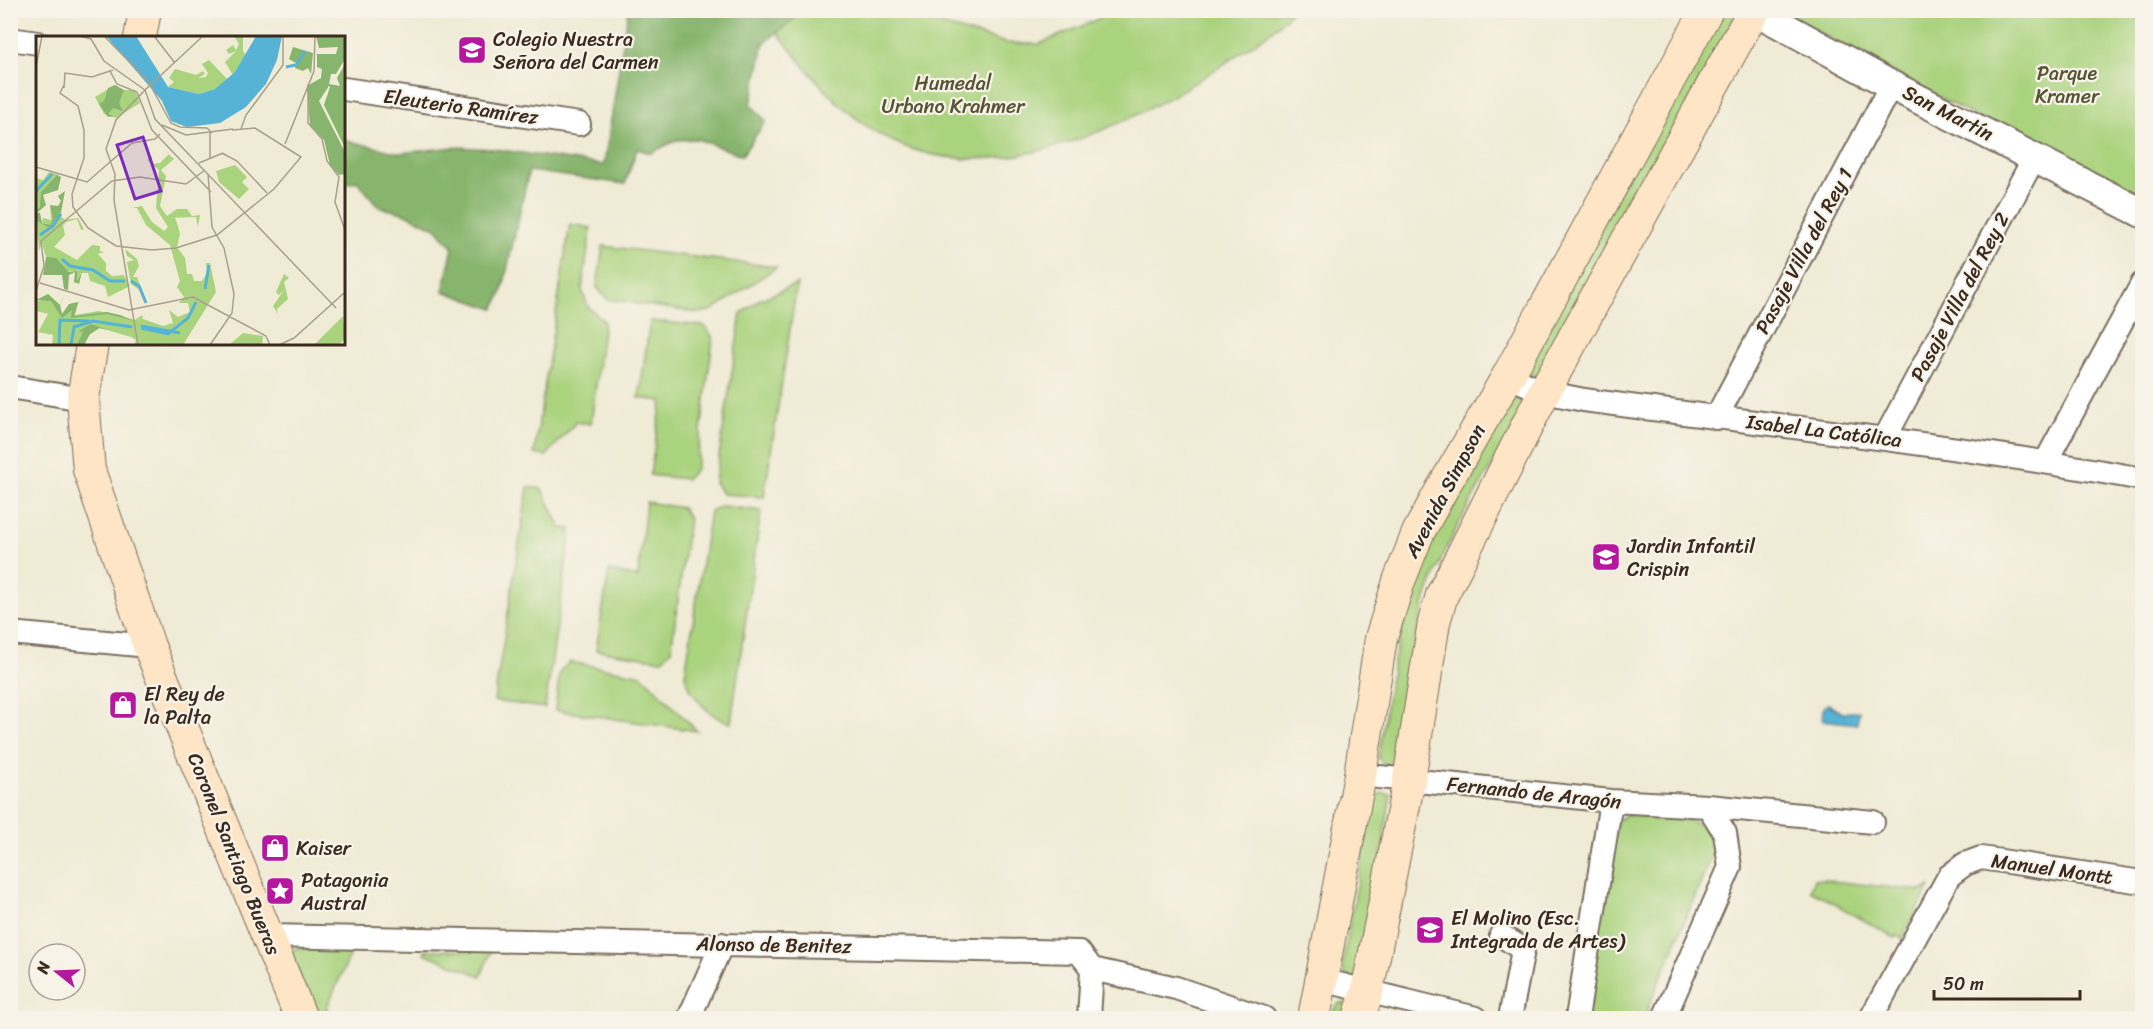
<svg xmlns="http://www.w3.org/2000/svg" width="2153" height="1029" viewBox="0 0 2153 1029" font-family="Sriracha,sans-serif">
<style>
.green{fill:#aad37e;stroke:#727e4e;stroke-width:1.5}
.forest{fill:#87b56d;stroke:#617046;stroke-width:1.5}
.water{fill:#57b3d5;stroke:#496e7a;stroke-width:1.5}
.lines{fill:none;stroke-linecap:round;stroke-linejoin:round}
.minor-casing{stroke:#7a6e5e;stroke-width:26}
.tertiary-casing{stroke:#7a6e5e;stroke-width:32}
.secondary-casing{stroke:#7a6e5e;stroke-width:34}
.minor{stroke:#fff;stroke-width:22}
.tertiary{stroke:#fff;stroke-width:28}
.secondary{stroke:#fde5c5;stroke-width:32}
.labels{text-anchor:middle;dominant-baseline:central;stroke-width:4.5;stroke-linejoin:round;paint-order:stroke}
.poi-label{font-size:20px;fill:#3b2a1e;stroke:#f7f3e8;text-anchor:start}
.park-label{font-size:20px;fill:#575436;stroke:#f7f3e8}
.street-label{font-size:20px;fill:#3b2a1e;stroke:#f7f3e8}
.inset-river{fill:none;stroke:#57b3d5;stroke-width:3}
.inset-road{fill:none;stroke:#a89e8c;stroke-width:1.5}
.view{fill:#7b2cbf;fill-opacity:0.15;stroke:#7b2cbf;stroke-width:3}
.inset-edge{fill:none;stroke:#3b2a1e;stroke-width:3}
</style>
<rect width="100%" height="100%" fill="#f7f3e8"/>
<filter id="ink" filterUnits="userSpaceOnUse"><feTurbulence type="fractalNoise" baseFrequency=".0167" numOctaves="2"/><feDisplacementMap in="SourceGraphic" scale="12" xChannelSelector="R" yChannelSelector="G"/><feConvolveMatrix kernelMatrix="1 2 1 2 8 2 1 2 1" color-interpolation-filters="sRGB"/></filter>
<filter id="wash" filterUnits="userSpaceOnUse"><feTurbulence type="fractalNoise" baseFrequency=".008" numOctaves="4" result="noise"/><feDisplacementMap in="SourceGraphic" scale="24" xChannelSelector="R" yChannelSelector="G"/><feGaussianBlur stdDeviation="1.35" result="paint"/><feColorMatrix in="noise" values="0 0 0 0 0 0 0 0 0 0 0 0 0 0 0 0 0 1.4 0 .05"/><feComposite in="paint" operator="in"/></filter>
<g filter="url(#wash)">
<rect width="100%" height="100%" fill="#f0ebd5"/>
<!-- green -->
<path class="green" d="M1738,10L1542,375H1528L1522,368L1717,11Z
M761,11H890L1007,43L1039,44L1094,21L1109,11H1292C1273,33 1249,47 1224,64C1137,122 1006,188 901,145C841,120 799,61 761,11Z
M1779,11H2142V206Z
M570,224L591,228L582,290L588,307L604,321L591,424L576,422L546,456L534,454Z
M603,246L777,267L711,311L698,313L607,299L597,287Z
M797,284L764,497L722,494L715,482L741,314L759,300Z
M650,321L705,326L713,338L696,470L686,479L650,475L662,401L639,398Z
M1513,397L1524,401L1526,407C1491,470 1447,533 1425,602C1409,653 1407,707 1402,760L1396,766H1385L1378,758L1392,669L1409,601L1428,543Z
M528,487L542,489L561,528L571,529L545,708L494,701Z
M646,502L682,508L689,519L671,651L661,660L596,650L609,571L638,577Z
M722,506L761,511L731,723C710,719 690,695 685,675L710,511Z
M570,662L642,675L697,731L555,710L560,671Z
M1381,793L1391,794L1362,980L1345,976L1342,967L1373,799Z
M1625,815L1689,820L1704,827L1716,846L1644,1018H1582L1617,821Z
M1814,879L1921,891L1930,887L1902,938L1896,935L1895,938L1810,890Z
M294,948L353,949L326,1009L344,1018H316L292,955Z
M425,950L491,951L481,976L424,953Z
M1341,1002L1350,1005L1349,1018H1331L1335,1007Z"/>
<!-- forest -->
<path class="forest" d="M628,11H798L793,20L764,43L751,105L766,121L742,155L697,139L677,140L651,153L637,149L625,184L529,171L502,292L494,309L443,291L453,248L436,228L403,213L379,207L357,181L344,184V140L400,153L454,147L494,149L604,165Z"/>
<!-- water -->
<path class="water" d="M1828,704L1842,713L1859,711L1857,724L1822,720L1823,709Z"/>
</g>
<g filter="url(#ink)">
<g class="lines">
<!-- minor casing -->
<g class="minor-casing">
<path id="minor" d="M10,39L38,43
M344,89L579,124
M1508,376L1544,392L1584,400C1771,425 1958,445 2142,479
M10,387L83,399
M1716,418L1891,85
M1885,438L2035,156
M2046,461L2142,284
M10,633L149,646
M1360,775L1611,801L1708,806L1873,822
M1501,935L1523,950L1510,1018
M268,936L1079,952L1092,969L1176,988L1264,1018
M1322,980L1476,1018
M689,1018L722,944
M1089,1018L1092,969
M1577,1018L1611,801
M1664,1018L1730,867L1725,833L1708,806
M1871,1018L1949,876L1965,864L1981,858L2142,882"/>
</g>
<!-- tertiary casing -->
<g class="tertiary-casing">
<path id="tertiary" d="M1754,10L1891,85L2142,213"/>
</g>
<!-- secondary casing -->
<g class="secondary-casing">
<path id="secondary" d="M140,38L145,10
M92,344L83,399L89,470L149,646L301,1018
M1314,1018L1360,775L1381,638L1399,581L1418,533L1442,489L1508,376L1707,10
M1359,1018L1367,992L1409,780L1434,622L1442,595L1544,392L1754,10"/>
</g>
<!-- minor -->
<use href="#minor" class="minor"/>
<!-- tertiary -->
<use href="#tertiary" class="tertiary"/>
<!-- secondary -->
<use href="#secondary" class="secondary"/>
</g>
</g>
<!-- icons -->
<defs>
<g id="school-square" transform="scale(1.5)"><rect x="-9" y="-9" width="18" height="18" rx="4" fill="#b5179e" stroke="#f7f3e8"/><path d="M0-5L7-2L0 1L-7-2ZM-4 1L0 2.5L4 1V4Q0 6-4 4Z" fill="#fff"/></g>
<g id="shop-square" transform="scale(1.5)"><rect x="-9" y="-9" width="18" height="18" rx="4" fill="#b5179e" stroke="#f7f3e8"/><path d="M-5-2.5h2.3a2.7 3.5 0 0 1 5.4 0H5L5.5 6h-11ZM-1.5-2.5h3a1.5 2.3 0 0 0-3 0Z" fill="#fff"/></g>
<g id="sight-square" transform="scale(1.5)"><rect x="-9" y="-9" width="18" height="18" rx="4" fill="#b5179e" stroke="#f7f3e8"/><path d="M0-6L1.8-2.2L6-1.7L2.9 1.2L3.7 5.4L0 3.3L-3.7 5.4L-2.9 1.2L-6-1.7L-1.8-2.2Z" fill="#fff"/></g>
</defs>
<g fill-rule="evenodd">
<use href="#school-square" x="472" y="50"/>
<use href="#school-square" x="1606" y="557"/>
<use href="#shop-square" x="123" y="705"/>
<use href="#shop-square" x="275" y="848"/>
<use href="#sight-square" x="280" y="891"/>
<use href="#school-square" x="1430" y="930"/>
</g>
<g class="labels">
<!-- poi labels -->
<g class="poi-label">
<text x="493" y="39">Colegio Nuestra<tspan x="493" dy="23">Señora del Carmen</tspan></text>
<text x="1627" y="546">Jardin Infantil<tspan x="1627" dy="23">Crispin</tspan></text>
<text x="144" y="694">El Rey de<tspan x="144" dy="23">la Palta</tspan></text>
<text x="296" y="848">Kaiser</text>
<text x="301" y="880">Patagonia<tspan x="301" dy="23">Austral</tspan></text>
<text x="1451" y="918">El Molino (Esc.<tspan x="1451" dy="23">Integrada de Artes)</tspan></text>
</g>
<!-- park labels -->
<g class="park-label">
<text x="2067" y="73">Parque<tspan x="2067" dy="23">Kramer</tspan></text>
<text x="953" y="83">Humedal<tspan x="953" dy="23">Urbano Krahmer</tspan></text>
</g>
<!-- street labels -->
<g class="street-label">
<text transform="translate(461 107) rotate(8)">Eleuterio Ramírez</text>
<text transform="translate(1948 113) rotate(27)">San Martín</text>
<text transform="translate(1804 251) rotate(-62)">Pasaje Villa del Rey 1</text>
<text transform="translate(1960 297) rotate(-62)">Pasaje Villa del Rey 2</text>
<text transform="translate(1824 431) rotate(7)">Isabel La Católica</text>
<text transform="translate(1445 491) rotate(-62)">Avenida Simpson</text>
<text transform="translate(1534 793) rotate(6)">Fernando de Aragón</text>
<text transform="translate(234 854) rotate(68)">Coronel Santiago Bueras</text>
<text transform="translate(2052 869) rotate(8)">Manuel Montt</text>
<text transform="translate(774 945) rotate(1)">Alonso de Benitez</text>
</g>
</g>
<!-- overview -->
<g transform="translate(36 36)">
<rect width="309" height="309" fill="#f0ebd5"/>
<path d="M198,0H207V15L211,21L197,39L189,26L200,15L193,18L190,14L197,9L200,14L203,8ZM173,24L192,44L179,53L163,58L132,51L138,46L133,42L139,33L160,39L167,35L169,38L162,42L170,41L172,37L166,28ZM79,49L85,54H99L104,67L80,82L68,78L59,61ZM128,114L138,123L125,134L130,140L124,170L131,180L141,173H151L156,180L164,179L162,191L160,181L132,182H139L141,187L144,198L141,211L149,222L151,238H156L158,245H166L171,237L170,227H174L180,256L191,266L180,256L147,309H98L100,304L95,301L64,292L53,299L48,309H16L17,299L2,296L12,278L0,275V264L4,265L12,258L24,269L30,256L24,270L26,278L43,265L39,279L63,275L99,284L106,279L107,283L127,290L137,287L133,274L142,281L154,276L152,267H143L148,261L141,251L144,245L134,209L110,189L101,172H96L106,170L116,186L128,195L132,191L120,172L123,134L111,124L116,120V128L124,127L133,118ZM199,129L211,141L206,146L213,153L203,163L183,146L180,135ZM13,136L23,139L5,160L6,169L0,177V142L7,144ZM14,170L29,184L42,182L48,193L45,194L41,183L30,186L27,189L29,199L18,211L41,224L56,209L64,210V215L68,216L62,218L70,227V235L76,240L88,239L94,250L72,261L69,250L54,245L52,237H45L40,247V236L26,234L10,221L6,207L3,215L0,179L4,186L13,189L6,186L7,182L15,184ZM89,213L101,223L103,230L97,241H101L112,269L105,255L95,248L91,226L98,224L91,220ZM248,238L253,242L248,246L252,263L241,273L242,278L237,270L248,254L243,259L240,256ZM307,280L309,302L303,309H278ZM207,297L227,300L226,309H193Z" fill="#aad37e"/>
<path d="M280,0H309V23L300,38H295L293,48L304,50L301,42L309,28V112L288,69L294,51L291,47L293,50L283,65L309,116V138L303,139L294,129L288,104L274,89L271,50L285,42L286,33L281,31V18H300L302,11L283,12ZM257,11L277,17L275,38L272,32L267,35L259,32L260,27L253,23ZM79,49L88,54L83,67L87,75L77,72L72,78L78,80L72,81L63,68L68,65L72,52ZM21,139L25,141L22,154L7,159L10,169L1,177H4L6,187L14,189L17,183L14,169L22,170L25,165L22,160L29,155L25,177L13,192L0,184V175L4,171L5,156ZM10,221L20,222L33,236L41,235V245L46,236L43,248L38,246L39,236L33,239L32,254L28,253L26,239H7ZM12,258L24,269L26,278L33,268L42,266L38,280L71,276L84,279L99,285L71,278L35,282L36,274L26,282L15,265L0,264ZM55,288L72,294L63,292L54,298L48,309H41L47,296L43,295Z" fill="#87b56d"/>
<path d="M70,0H100L132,51L163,58L179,53L199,36L220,0H246L241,24L230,48L210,71L184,87L151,91L135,85L126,65Z" fill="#57b3d5"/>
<path class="inset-river" d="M76,0L77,6L83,8L116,44M250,31L260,29L269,15M119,48L133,69L149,78L188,73L200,66L215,48L239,0M0,155L16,138M4,199L17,190L25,178M26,223L34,230L57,234L74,245H89M95,245L103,250L110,267M169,253L173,229M105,290L144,297M105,292L132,298L152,282L160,266M23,309L24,284L53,285M35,309L38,291L57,285L96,291"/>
<path class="inset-road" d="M44,0L55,3L68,25L109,54L80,84L70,113L79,138L78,164L102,309M68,0L112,45L135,87L144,91L171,92L176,97M118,0L139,27M167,0L109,54L119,83L300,272M0,31L6,0M74,35L81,48L101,56L116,94L175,156M272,48V87L286,103L291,125L303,141L299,166L309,194M28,49L24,57L42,70L48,94V122L36,158L37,171L52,192L80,210L116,214L140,212L181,199L238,153L265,121L219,92L196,94M28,52L29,37L56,41L77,34M126,89L150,99L197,93M205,93L210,79L247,29V0M249,108L278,35L279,0M186,117L201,125L231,157M174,123V95M163,127L187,117M0,131L51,146L96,107L119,103L124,98M172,138L176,191L188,212L198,258L196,277L174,309M4,247L93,274L157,261L230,300L234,309M0,255L8,230L5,205L76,145L104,141L150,148L169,134M243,309L258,302L308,257"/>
<path class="view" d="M107,101L125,155L99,163L81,109Z"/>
<rect width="309" height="309" class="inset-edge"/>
</g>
<!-- margin -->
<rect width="2153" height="1029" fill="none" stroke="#f7f3e8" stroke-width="36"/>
<!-- north arrow -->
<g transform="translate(57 972) rotate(288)"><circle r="28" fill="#f7f3e8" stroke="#aca397" stroke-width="1.5"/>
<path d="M0-4.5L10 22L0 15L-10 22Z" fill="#b5179e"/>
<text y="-9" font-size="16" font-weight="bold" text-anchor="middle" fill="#3b2a1e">N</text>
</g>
<!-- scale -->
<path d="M1934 990v9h146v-9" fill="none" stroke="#3b2a1e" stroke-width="3"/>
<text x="1943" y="990" font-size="18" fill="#3b2a1e" stroke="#f7f3e8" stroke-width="4.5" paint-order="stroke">50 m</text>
</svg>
